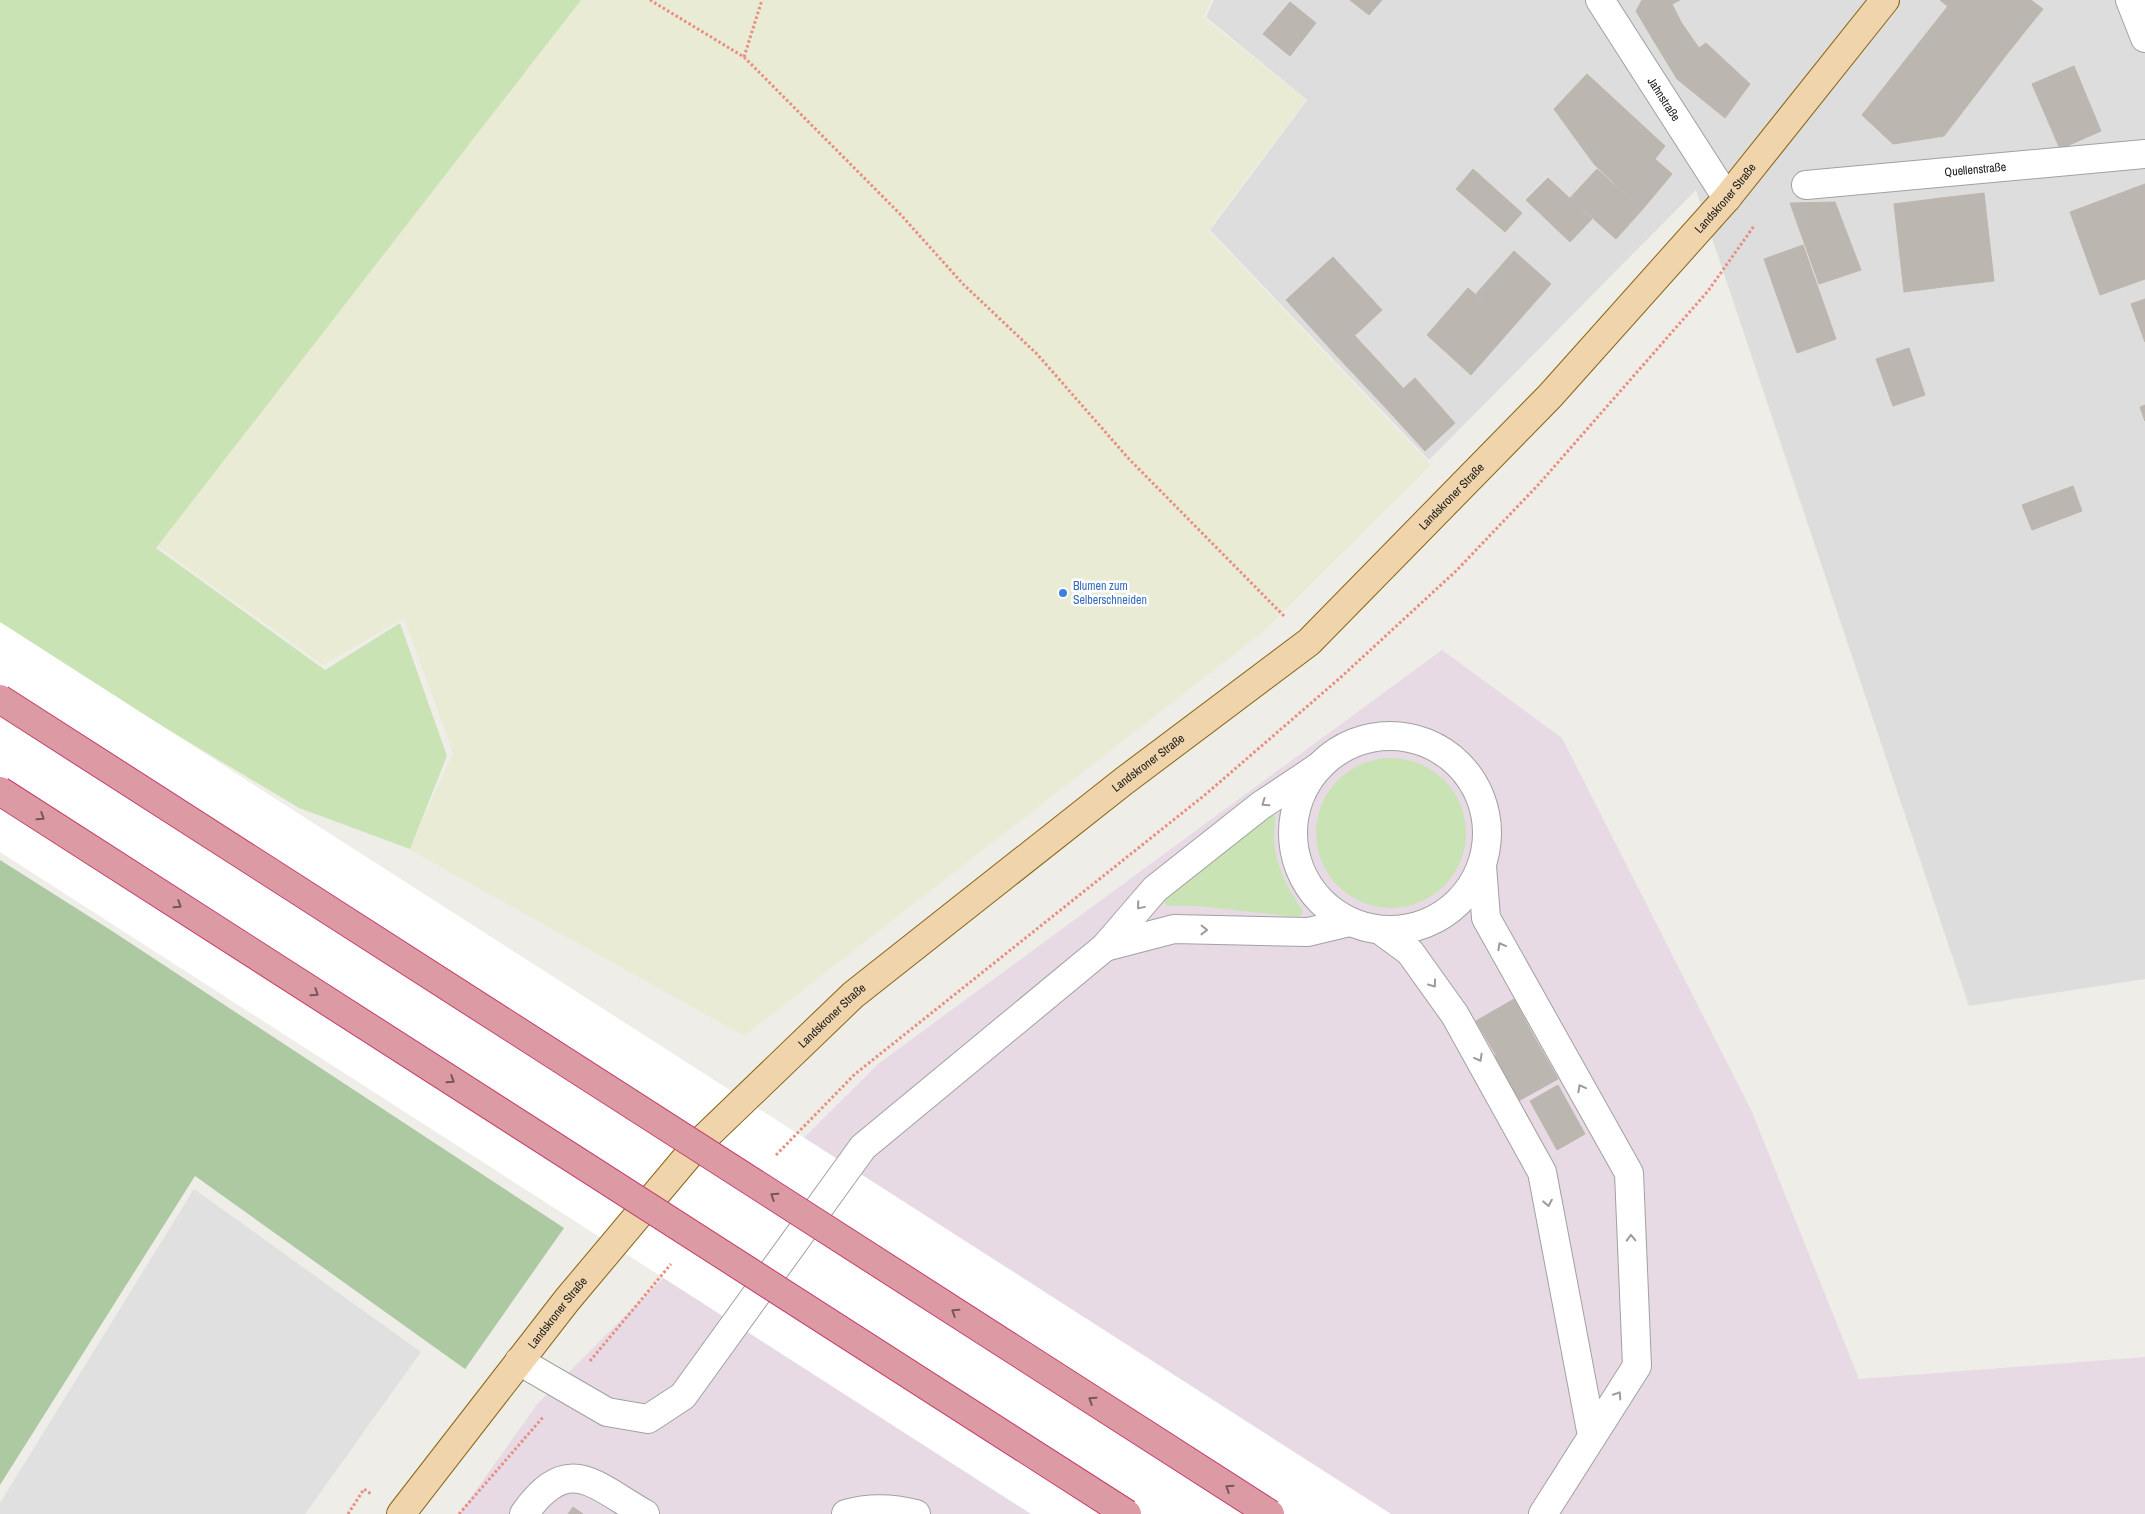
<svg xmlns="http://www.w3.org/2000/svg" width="2145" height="1514" viewBox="0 0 2145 1514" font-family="'Archivo Narrow',sans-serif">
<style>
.residential{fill:#dedddd}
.industrial{fill:#e7dae5}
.farmland{fill:#e9ebd5}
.grass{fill:#cae3b4}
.forest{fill:#acc9a2}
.parking{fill:#e0e0e0}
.pier{fill:#fff}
.building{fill:#bcb6b1;stroke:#bfb5ac}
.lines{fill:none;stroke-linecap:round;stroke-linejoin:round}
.minor-casing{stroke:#a1a1a1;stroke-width:30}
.major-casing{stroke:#886513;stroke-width:30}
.path{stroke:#e98d7f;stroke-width:3;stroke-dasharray:2.5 2.5;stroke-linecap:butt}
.minor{stroke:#fff;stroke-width:28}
.major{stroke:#f0d4ab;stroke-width:28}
.highway-bridge-casing{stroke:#c53d68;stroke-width:30;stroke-linecap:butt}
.highway-bridge{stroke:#dc9aa4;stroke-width:28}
.oneway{stroke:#9b9b9b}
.oneway2{stroke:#75575b}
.shop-dot{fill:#3f7fe0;stroke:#fff;stroke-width:2}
.labels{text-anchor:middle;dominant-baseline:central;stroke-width:5;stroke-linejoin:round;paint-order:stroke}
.street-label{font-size:12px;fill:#202020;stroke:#fff}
.shop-label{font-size:12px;fill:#366cbe;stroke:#fff;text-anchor:start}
</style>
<rect width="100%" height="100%" fill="#efede8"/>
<!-- residential -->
<path class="residential" d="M1214,0H2145V979L1969,1006L1696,190L1429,460L1210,230L1307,100L1206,17Z"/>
<!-- industrial -->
<path class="industrial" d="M1442,650L1562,738L1752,1112L1859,1379L2145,1357V1514H459L538,1403L878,1064Z"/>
<!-- farmland -->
<path class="farmland" d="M581,0H1211L1203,17L1306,100L1208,230L1431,465L1264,631L744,1036L409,849L453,753L404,618L323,665L157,546Z"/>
<!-- grass -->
<path class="grass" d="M0,0H581L156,548L325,670L400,623L447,756L410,849L299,808L0,629Z
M1316 833a75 75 0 1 1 150 0a75 75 0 1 1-150 0Z
M1269,813L1275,816C1276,822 1274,828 1274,835C1274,863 1287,888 1303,911L1302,914L1298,917L1198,906H1167L1164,902V895Z"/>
<!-- forest -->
<path class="forest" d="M0,860L109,929L564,1228L465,1369L195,1176L0,1485Z"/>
<!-- parking -->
<path class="parking" d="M194,1189L421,1352L305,1514H0V1503Z"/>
<!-- pier -->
<path class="pier" d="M0,622L1391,1514H1031L0,852Z"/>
<!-- building -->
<path class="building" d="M1350,0H1382L1369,15Z
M1642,0H1680L1672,4L1681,22L1655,43L1636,11Z
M1940,0H2031L2043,9L2007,54Z
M1290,2L1316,23L1290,56L1263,34Z
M1948,6L2007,54L1944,136L1893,144L1862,115Z
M1681,22L1699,48L1706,43L1750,84L1725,118L1677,79L1655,43Z
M2074,66L2101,131L2060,149L2032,84Z
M1587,74L1665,146L1655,159L1672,174L1642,210L1594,164L1554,109Z
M1473,169L1522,213L1505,232L1456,189Z
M1597,169L1642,210L1616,239L1570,198Z
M1548,178L1592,219L1570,242L1526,200Z
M2145,184V279L2100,295L2070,212Z
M1984,193L1994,281L1951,286L1941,198Z
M1941,198L1951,286L1904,292L1894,204Z
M1835,202L1861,270L1819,284L1790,203Z
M1803,245L1836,339L1797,353L1764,259Z
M1514,251L1551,284L1513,327L1476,294Z
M1333,257L1382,310L1335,354L1286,300Z
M1468,288L1513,327L1471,375L1427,335Z
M2145,299V342L2131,304Z
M1355,336L1403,388L1384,406L1335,354Z
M1909,348L1925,395L1893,406L1876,359Z
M1415,378L1455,423L1425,451L1384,406Z
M2145,405V421L2140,407Z
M2073,486L2082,511L2032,530L2022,505Z
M1514,999L1533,1035L1496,1055L1476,1021Z
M1533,1035L1558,1079L1513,1104L1489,1059Z
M1558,1085L1585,1134L1557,1150L1530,1101Z
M573,1507L583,1514H568Z"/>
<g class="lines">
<!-- minor casing -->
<g class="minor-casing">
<g id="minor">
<path id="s1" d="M1600,0L1727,198"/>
<path d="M2130,0L2145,38"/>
<path id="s2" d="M1806,185L2145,154"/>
<circle cx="1390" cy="833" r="97"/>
<path d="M1482,866L1486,918L1629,1173L1637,1366L1543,1514"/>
<path d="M1380,930L1410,952L1455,1015L1542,1172L1592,1436"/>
<path d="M1105,947L1174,929L1308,932L1350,922"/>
<path d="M519,1361L607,1412L648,1419L683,1396L863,1147L1105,947L1155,889L1260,806L1320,766"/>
<path d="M524,1514C568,1452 593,1484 645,1514"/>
<path d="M846,1514C870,1507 892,1508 916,1514"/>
</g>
</g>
<!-- major casing -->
<g class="major-casing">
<g id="major">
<path id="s3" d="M401,1514L567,1300L698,1144L853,995L1124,781L1309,642L1550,396L1727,198L1885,0"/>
</g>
</g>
<!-- path -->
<path class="path" d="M650,0L744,57L901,215L963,284L1037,354L1129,459L1285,617
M744,57L762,0
M776,1155L855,1074L1206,794L1340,678L1456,571L1539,484L1708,291L1754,226
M590,1361L671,1264
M348,1514L364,1489L371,1494
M459,1514L544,1416"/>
<!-- minor -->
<use href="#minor" class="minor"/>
<!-- major -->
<use href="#major" class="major"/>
<!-- highway-bridge casing -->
<g class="highway-bridge-casing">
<path id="highway-bridge" d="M0,699L1270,1514
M0,791L1127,1514"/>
</g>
<!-- highway-bridge -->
<use href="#highway-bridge" class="highway-bridge"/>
</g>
<!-- one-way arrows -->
<defs><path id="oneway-chevron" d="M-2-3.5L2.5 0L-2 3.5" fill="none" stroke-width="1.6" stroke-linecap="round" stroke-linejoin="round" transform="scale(1.25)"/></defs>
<g class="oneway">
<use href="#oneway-chevron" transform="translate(1265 803) rotate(145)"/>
<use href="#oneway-chevron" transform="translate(1140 906) rotate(130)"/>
<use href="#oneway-chevron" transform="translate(1204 930) rotate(1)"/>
<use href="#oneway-chevron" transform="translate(1501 946) rotate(-119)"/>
<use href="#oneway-chevron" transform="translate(1433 984) rotate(54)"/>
<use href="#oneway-chevron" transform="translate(1479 1058) rotate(61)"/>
<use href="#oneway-chevron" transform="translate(1581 1088) rotate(-119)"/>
<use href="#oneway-chevron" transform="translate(1548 1203) rotate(79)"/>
<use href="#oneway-chevron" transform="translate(1631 1238) rotate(-92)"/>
<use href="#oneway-chevron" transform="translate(1618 1395) rotate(-57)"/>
</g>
<g class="oneway2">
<use href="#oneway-chevron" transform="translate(41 817) rotate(33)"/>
<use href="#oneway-chevron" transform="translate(178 905) rotate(33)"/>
<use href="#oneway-chevron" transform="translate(315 993) rotate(33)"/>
<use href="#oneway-chevron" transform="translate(451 1080) rotate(33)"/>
<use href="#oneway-chevron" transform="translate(774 1196) rotate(-147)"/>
<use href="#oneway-chevron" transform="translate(955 1312) rotate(-147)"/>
<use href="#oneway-chevron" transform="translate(1092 1400) rotate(-147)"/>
<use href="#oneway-chevron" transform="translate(1229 1488) rotate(-147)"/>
</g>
<!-- markers -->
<circle class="shop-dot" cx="1063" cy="593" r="5"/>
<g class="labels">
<!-- street labels -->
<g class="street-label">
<text stroke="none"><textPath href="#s1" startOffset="118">Jahnstraße</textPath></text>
<text stroke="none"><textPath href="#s2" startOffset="170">Quellenstraße</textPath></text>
<text stroke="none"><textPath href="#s3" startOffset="1875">Landskroner Straße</textPath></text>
<text stroke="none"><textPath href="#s3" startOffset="1470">Landskroner Straße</textPath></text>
<text stroke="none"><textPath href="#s3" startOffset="1065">Landskroner Straße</textPath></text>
<text stroke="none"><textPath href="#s3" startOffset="660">Landskroner Straße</textPath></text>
<text stroke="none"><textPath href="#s3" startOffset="255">Landskroner Straße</textPath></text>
</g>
<!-- shop labels -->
<g class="shop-label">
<text x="1073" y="586">Blumen zum<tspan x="1073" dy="14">Selberschneiden</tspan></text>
</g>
</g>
</svg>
